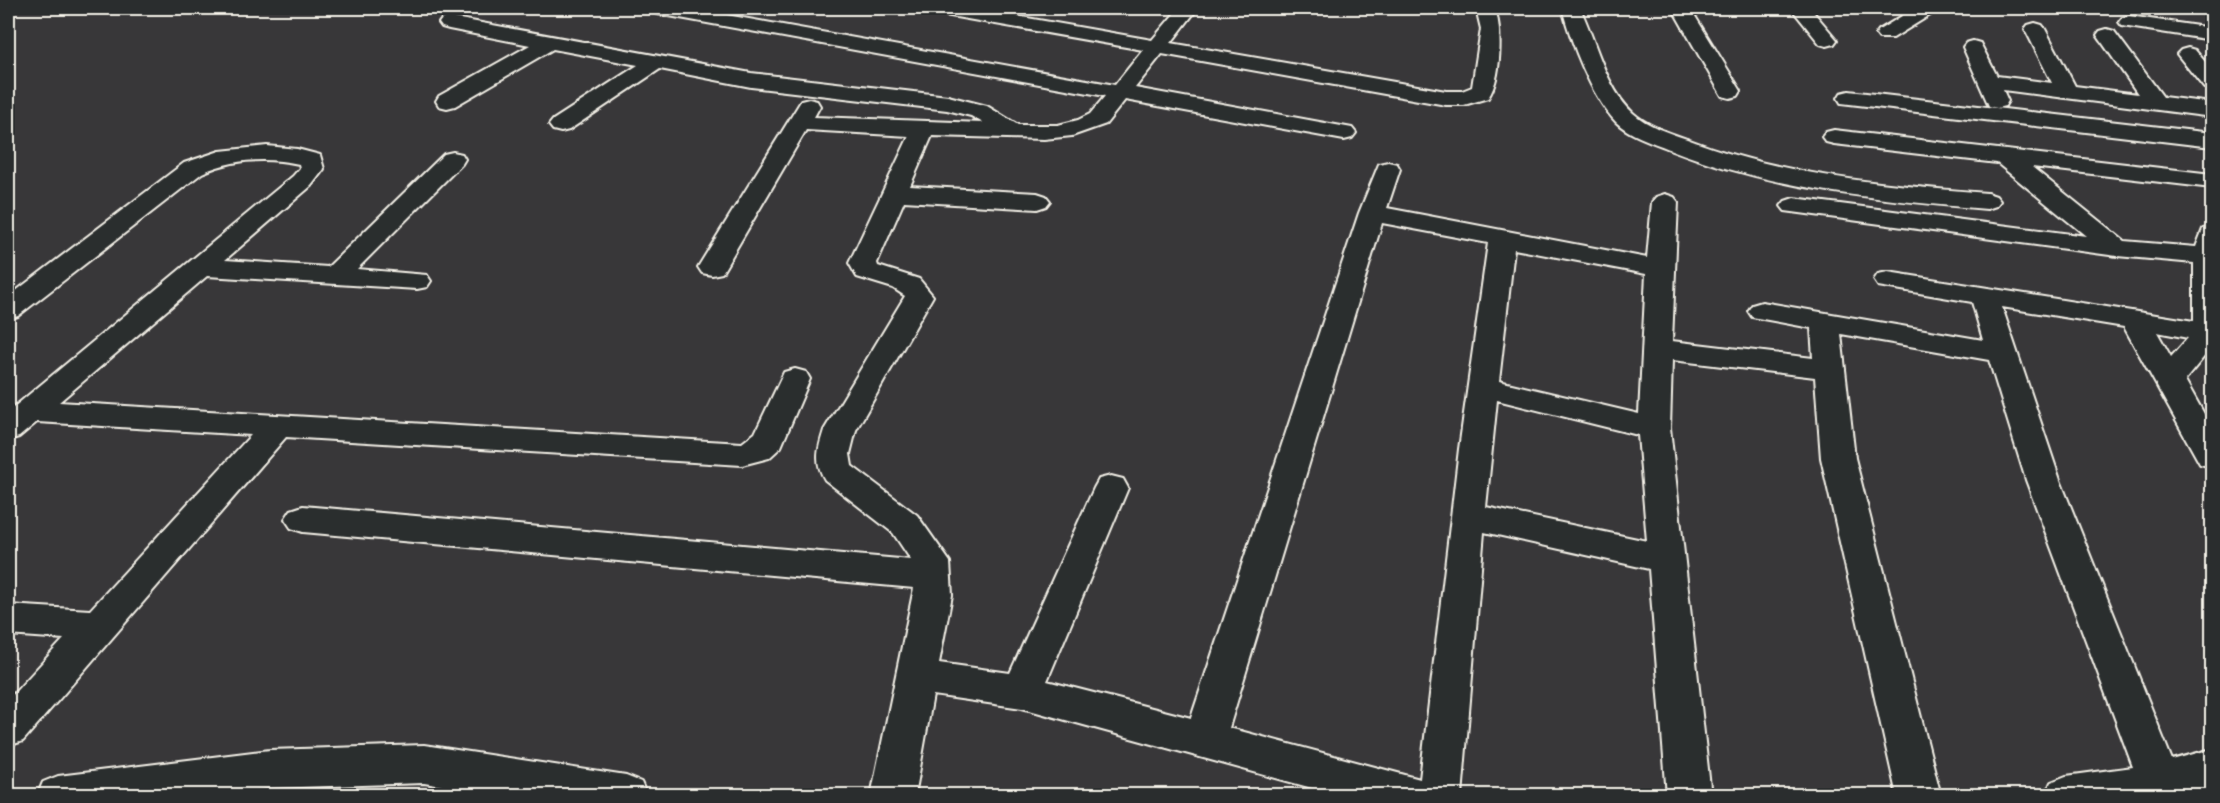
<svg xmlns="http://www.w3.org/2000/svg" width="2220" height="803" viewBox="0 0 2220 803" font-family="Kalam,sans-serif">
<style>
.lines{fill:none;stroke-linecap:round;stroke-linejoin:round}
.minor-casing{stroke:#f4f1e8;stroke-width:4}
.minor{fill:#2a2d2e;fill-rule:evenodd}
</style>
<rect width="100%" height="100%" fill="#383739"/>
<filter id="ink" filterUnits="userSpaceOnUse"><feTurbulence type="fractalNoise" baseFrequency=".0167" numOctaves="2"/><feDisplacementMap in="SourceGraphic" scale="12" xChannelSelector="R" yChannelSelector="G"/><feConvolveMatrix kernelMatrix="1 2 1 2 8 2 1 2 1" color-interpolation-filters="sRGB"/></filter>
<g filter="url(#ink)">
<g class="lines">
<!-- minor casing -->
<g class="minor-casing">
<path id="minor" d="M648,8H688L1115,85L1143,50L939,14L932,12L929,8H970L1152,40L1179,8H1198L1171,43L1446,91H1462L1472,87L1481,29L1476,8H1495C1502,30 1502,78 1488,98L1464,105H1446L1162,54L1135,88L1352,128L1356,133L1352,138L1344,140L1125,100L1106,124L1072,136L1044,139L932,136L910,186L1037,193L1046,196L1050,201L1046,206L1037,209L904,201L877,263L878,266L919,279L933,296L856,430L850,454L852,466L917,515L950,562L952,595L939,663L1010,673L1094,488L1099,479L1111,476L1123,479L1128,488L1047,681L1191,718L1359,213L1379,164L1388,162L1397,164L1400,169L1387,208L1647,258L1652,202L1656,197L1665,194L1674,197L1678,202L1672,341L1813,358L1811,328L1752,317L1748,311L1752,305L1762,302L1983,340L1972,302L1878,286L1874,280L1878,274L1888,272L2194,321V263L2117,256L1785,211L1781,206L1785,201L1794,198L2086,236L1997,163L1834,144L1826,142L1822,137L1826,132L1834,130L2212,174V188L2032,167L2124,241L2196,247L2203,229L2212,227V347L2185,380L2212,428V467L2200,464L2124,327L2002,307L2060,480L2172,760L2212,749V787L2186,796H2045L2051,782L2066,776L2133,767L2026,480L1989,360L1841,334L1855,458L1941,796H1897L1821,458L1815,377L1672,360L1670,428L1711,796H1667L1649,569L1484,532L1462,796H1341L1022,708L933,695L915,796H871L914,588L303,532L291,528L285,519L291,510L303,506L911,560L893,533L825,480C814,462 818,449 824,430L905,296L893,288L857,277L849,263L909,136L806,130L722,273L712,275L702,273L698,267L801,101L809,99L817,101L820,106L814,117L983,123L971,116L947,110L751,87L660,69L569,130L561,132L553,130L549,125L553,120L638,65L553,49L455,106L447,108L439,106L436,101L439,96L530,45L449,29L442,27L439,23L442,19L449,17L751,73L948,96L987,106L1018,125H1058L1078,120L1090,114L1105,96L658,14L651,12ZM1382,223L1488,243L1459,449L1420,779L1229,728ZM1514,249L1646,274L1639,414L1499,381ZM2157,332L2188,338L2171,357ZM1497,400L1638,435L1647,541L1486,507Z
M1562,8H1580C1596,41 1605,87 1633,113C1647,126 1669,133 1687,139C1783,176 1885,185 1987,193L1996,196L2000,201L1996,206L1987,209C1879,200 1771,189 1669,149C1652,142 1629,135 1616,122C1591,96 1571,42 1562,8Z
M1672,8H1690L1741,91L1738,96L1730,98L1722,96Z
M1791,8H1810L1837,40L1834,44L1827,46L1820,44Z
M1915,8H1938L1935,12L1893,38H1879L1876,34L1879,30Z
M2129,16L2212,28V40L2122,26L2119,22L2122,18Z
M2035,23L2042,25L2045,29L2075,86L2138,94L2097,35L2100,31L2107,29L2114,31L2163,97L2212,103V117L2003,90L2008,101L2005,106L1997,108L1989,106L1963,47L1966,43L1973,41L1980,43L1997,76L2052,83L2025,29L2028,25Z
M2188,48L2195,50L2212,70V89L2204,88L2177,54L2181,50Z
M1849,91L2212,133V147L1841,103L1838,98L1841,93Z
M267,146L297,149L320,155L324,169L311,186L225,260L328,267L444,154L453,152L462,154L465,159L462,164L357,269L427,275L431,281L427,287L417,289L207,276L59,402L742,443L755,433L784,372L795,369L806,372L810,379L781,447L769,458L742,465L286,437L23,741L8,746V700L64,639L8,635V605L90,610L251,435L37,422L19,437L8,440V412L293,176L300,168L299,164C266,157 232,159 202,173L18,316L8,319V297L184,163L220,151Z
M424,745L626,776L641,782L647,796H503L424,783L270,788L211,796H37L43,782L58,776L270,750Z"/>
</g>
<!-- minor -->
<use href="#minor" class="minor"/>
</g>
</g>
<!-- margin -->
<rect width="2220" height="803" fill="none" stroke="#2a2d2e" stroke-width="30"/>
<rect x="15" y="15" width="2190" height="773" fill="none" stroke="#f4f1e8" stroke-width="2" filter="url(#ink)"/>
</svg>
